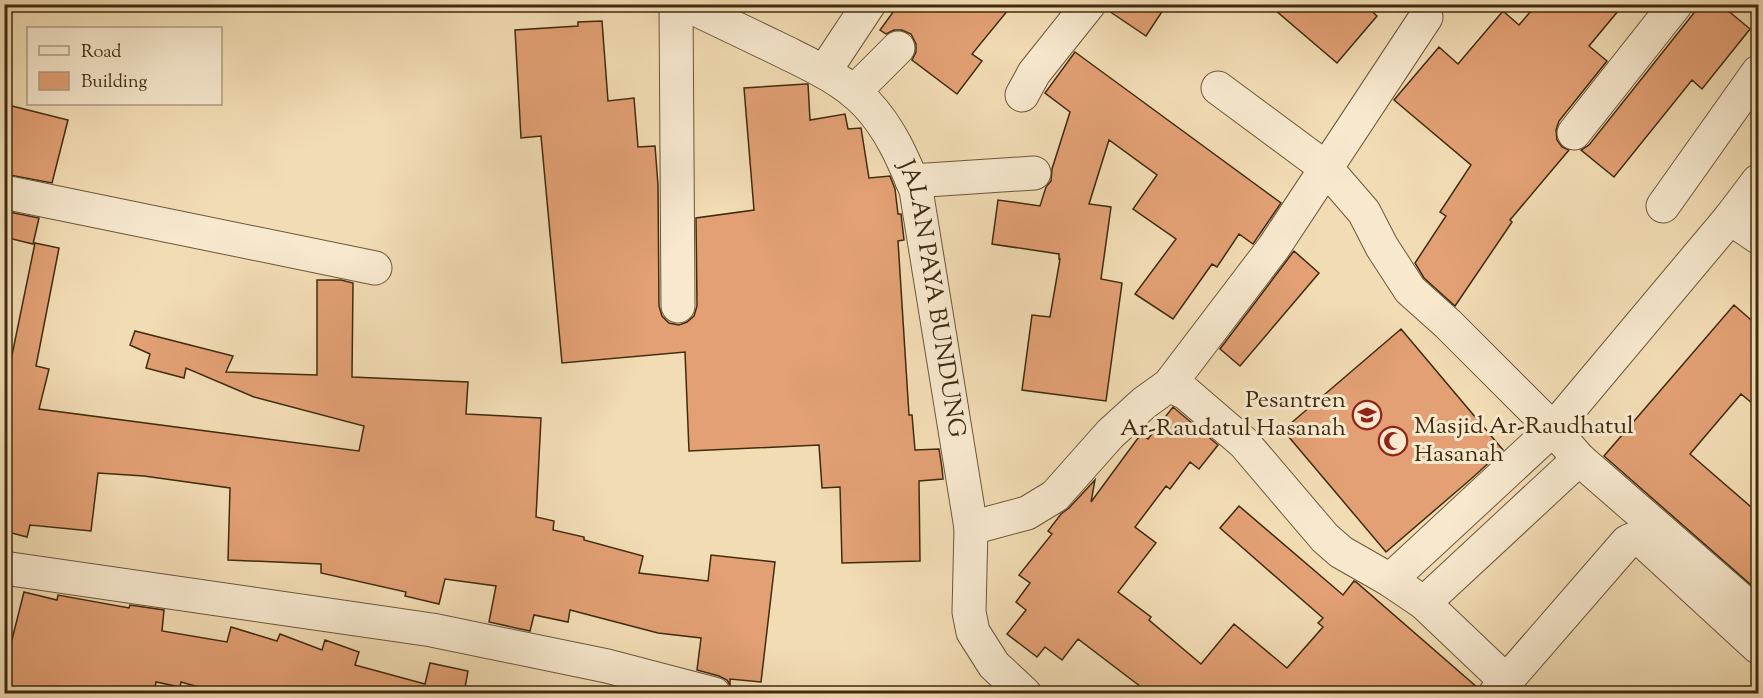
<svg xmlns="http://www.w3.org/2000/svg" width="1763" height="698" viewBox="0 0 1763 698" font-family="'Sorts Mill Goudy',serif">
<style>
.building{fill:#e2a074;stroke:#3f2b0e;stroke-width:1.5}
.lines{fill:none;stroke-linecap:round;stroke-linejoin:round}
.minor-casing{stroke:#6c5738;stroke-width:35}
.minor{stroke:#f7e8ce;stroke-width:33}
.labels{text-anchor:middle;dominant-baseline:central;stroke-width:6;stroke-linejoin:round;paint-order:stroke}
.street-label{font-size:24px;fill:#3f2b0e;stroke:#f7e8ce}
.poi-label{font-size:24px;fill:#3f2b0e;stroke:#f7e8ce;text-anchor:end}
</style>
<rect width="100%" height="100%" fill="#f2dcb4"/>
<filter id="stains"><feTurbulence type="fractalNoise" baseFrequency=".00333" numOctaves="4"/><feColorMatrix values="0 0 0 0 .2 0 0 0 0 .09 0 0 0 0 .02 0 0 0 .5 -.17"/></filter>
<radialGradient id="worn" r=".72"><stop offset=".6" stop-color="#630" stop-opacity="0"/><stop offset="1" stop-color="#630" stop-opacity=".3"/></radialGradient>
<!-- building -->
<path class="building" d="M899,4H1013L972,54L982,61L957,94L912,60L916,52V44L911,34L902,30H894L886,34L880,30Z
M1107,4H1167L1146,36L1106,9Z
M1268,4H1364L1377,16L1337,63Z
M1537,4H1624L1589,46L1607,61L1559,121L1556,130L1557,140L1562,147L1569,150L1510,220L1512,222L1455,306L1424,278L1415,263L1446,216L1440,212L1471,165L1394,100L1439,47L1458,64L1503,11L1519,25Z
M1701,4H1720L1750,29L1702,89L1692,80L1614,177L1581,150L1589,145Z
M602,21L608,101L634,98L638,147L655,146L658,185L659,306L662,316L669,323L679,325L687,322L694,316L697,306L696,218L754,210L744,88L806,84H808L810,120L845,114L848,129L861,128L869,178L890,176L895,189L898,214H901L904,240L898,241L909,415H912L915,450L939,449L942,468L943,479L919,481L920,561L842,563L840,487L822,488L819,445L689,451L685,352L562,363L541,136L521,138L515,30L578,26V22Z
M1075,52L1281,203L1253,244L1239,234L1217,267L1212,264L1173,319L1135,294L1176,239L1133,209L1157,175L1109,140L1089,204L1111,207L1101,279L1122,283L1106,401L1022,390L1032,315L1050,317L1060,259H1059V254L992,244L998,200L1040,206L1046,187L1051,181L1052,169L1070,112L1045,93Z
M4,104L68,120L52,183L4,174Z
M4,211L39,218L33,244L4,237Z
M35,243L59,248L36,366L49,369L39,409L359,451L364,426L254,397L186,368L184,378L146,368L150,354L130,345L135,331L233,356L226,372L317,375V280H341L353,283L352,377L468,382L466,414L541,418L536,517L554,521L553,530L584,537V540L643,556L639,573L708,581L711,555L775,562L761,682L730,679V685L727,680L719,676L697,670L701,638L658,633L570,610L568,622L534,615L530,631L489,622L496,586L445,579L439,604L405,596L406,592L321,573V564L228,560L230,488L144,476L98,473L91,531L30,525L27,537L4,531V358L11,360Z
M1294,251L1319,273L1240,366L1220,349Z
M1734,305L1758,326V408L1741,394L1690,454L1758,513V591L1604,456Z
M1401,329L1503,450L1471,479L1386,552L1283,430Z
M1173,407L1218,445L1199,469L1190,462L1170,489L1166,486L1135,527L1156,543L1118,592L1151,617L1149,620L1201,664L1234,624L1287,668L1323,627L1318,623L1323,618L1220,528L1239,506L1343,595L1354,581L1356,582L1478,688L1477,693H1149L1078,639L1062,660L1045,647L1037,657L1007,634L1026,610L1016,602L1030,583L1019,575L1052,534L1048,531L1061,514L1069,508L1095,480L1091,502L1141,434L1148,439Z
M24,592L57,600L58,595L129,608L130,605L164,610L162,631L227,642L231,627L277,641L280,634L322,650L325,640L359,652L355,665L425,684L430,663L468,671L464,693H219L181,682L180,687L156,682L154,693H4V671Z"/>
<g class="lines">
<!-- minor casing -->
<g class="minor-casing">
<g id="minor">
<path d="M676,4L678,306"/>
<path id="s1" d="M685,4C719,20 752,36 785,52C813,66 844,80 866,103C890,128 903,159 916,190L971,528L969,612L973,632L994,665L1025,694"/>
<path d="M824,72L869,4"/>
<path d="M1218,88L1326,168L1364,212L1382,247L1410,290L1448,324L1553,429L1579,459L1758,615"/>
<path d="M854,92L898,48"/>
<path d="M1022,95L1034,73L1089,4"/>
<path d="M1574,133L1676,4"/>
<path d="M912,181L1034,173"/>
<path d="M4,192L375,268"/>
<path d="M1663,206L1758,72"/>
<path d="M1730,218L1758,237"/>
<path d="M1169,385L1186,393L1244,443L1325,538L1341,552L1390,580L1424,603L1506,681"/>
<path d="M971,528L1027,513L1055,496L1110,434L1144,403L1169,385L1274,247L1426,17"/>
<path d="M4,568L432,630L607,666L714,694"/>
<path d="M1390,580L1553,429L1730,218L1758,181"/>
<path d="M1424,603L1579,459"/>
<path d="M1495,694L1627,542C1634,538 1639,538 1645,543L1758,647"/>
</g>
</g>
<!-- minor -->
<use href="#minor" class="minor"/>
</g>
<!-- icons -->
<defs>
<g id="school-ring" transform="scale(1.5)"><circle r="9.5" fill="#f7e8ce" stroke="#8f2418" stroke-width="1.5"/><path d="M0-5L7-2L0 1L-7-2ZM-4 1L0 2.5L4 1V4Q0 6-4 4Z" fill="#8f2418"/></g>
<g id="mosque-ring" transform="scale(1.5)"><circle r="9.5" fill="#f7e8ce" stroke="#8f2418" stroke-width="1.5"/><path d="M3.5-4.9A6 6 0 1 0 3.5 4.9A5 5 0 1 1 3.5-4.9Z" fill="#8f2418"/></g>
</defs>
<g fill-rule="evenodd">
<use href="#school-ring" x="1367" y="415"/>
<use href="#mosque-ring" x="1393" y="441"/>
</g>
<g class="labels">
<!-- street labels -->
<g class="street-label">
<text stroke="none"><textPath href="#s1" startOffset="418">JALAN PAYA BUNDUNG</textPath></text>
</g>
<!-- poi labels -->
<g class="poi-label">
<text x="1346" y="401">Pesantren<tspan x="1346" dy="28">Ar-Raudatul Hasanah</tspan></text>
<text x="1414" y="427" text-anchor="start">Masjid Ar-Raudhatul<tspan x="1414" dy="28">Hasanah</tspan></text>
</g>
</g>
<!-- margin -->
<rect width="1763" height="698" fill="none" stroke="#f2dcb4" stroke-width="24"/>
<rect x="6" y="6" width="1751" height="686" fill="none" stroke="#3f2b0e" stroke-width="3"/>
<rect x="12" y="12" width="1739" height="674" fill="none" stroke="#3f2b0e" stroke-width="1.5"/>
<!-- legend -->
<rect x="27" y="27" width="195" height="78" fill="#f7e8ce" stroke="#ad9c81" stroke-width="1.5"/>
<rect x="39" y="46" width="30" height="9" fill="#f7e8ce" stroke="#ad9c81" stroke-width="1.5"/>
<text x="81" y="57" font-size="18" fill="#3f2b0e">Road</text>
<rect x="39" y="72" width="30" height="18" fill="#e2a074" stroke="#ad9c81" stroke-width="1.5"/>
<text x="81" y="87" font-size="18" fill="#3f2b0e">Building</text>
<rect width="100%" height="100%" filter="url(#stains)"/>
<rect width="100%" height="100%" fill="url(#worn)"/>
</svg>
